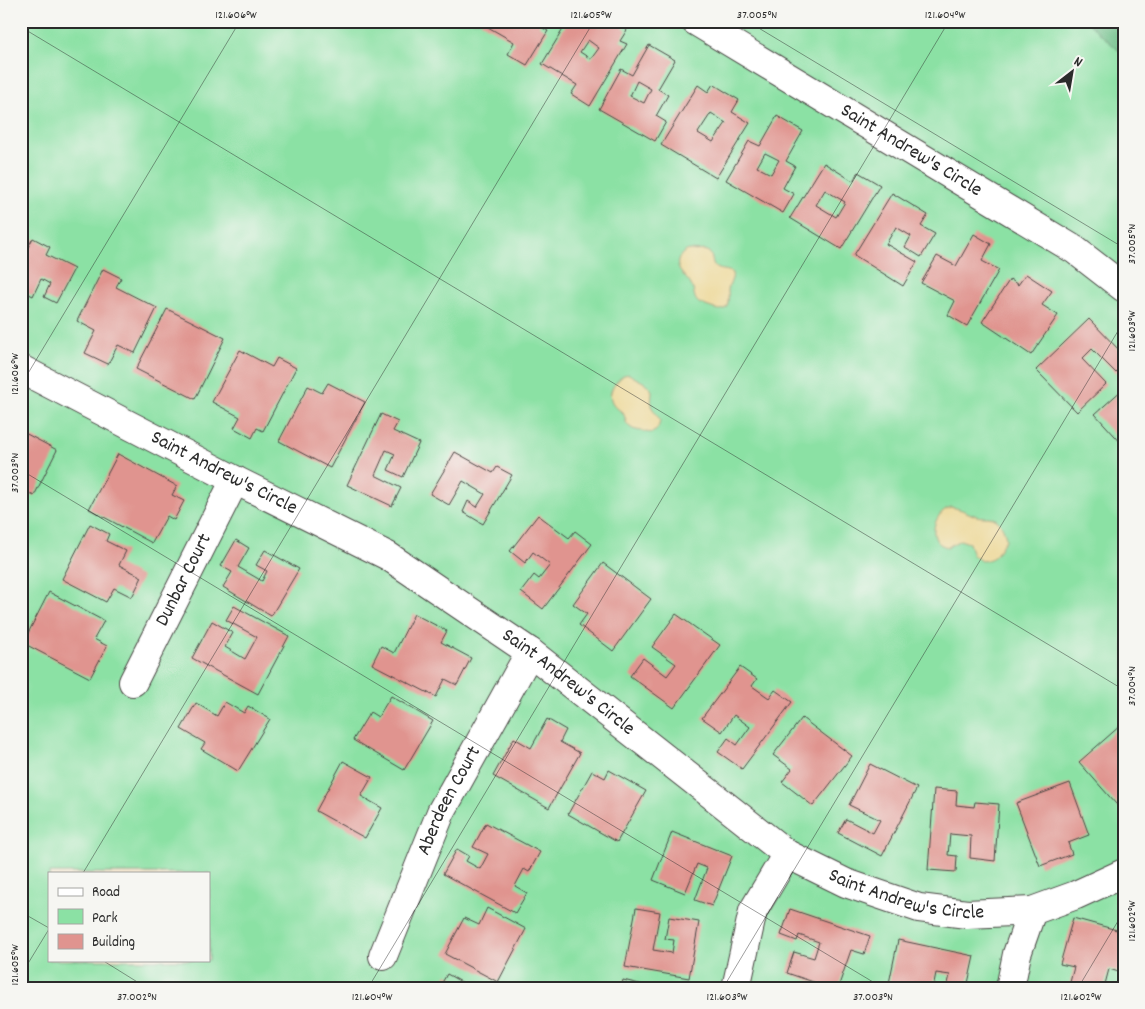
<svg xmlns="http://www.w3.org/2000/svg" width="1145" height="1009" viewBox="0 0 1145 1009" font-family="Dekko,sans-serif">
<style>
.green{fill:#8be1a4;stroke:#5b8668;fill-rule:evenodd}
.forest{fill:#70bf8a;stroke:#4e755a}
.sand{fill:#eeda9e;stroke:#8c8264}
.building{fill:#e0948f;fill-rule:evenodd}
.lines{fill:none;stroke-linecap:round;stroke-linejoin:round}
.minor-casing{stroke:#494643;stroke-width:30}
.minor{stroke:#fff;stroke-width:28}
.ticks{fill:none;stroke:#2b2b2b;stroke-width:1;stroke-opacity:0.45}
.labels{text-anchor:middle;dominant-baseline:central;stroke-width:4;stroke-linejoin:round;paint-order:stroke}
.street-label{font-size:20px;fill:#2b2b2b;stroke:#f6f6f2}
.neatline{fill:none;stroke:#2b2b2b;stroke-width:2}
.ticks-label{font-size:12px;text-anchor:middle;fill:#2b2b2b}
</style>
<rect width="100%" height="100%" fill="#f6f6f2"/>
<filter id="ink" filterUnits="userSpaceOnUse"><feTurbulence type="fractalNoise" baseFrequency=".02" numOctaves="2"/><feDisplacementMap in="SourceGraphic" scale="10" xChannelSelector="R" yChannelSelector="G"/><feConvolveMatrix kernelMatrix="1 2 1 2 8 2 1 2 1" color-interpolation-filters="sRGB"/></filter>
<filter id="wash" filterUnits="userSpaceOnUse"><feTurbulence type="fractalNoise" baseFrequency=".0096" numOctaves="4" result="noise"/><feDisplacementMap in="SourceGraphic" scale="20" xChannelSelector="R" yChannelSelector="G"/><feGaussianBlur stdDeviation="1.12" result="paint"/><feColorMatrix in="noise" values="0 0 0 0 0 0 0 0 0 0 0 0 0 0 0 0 0 1.4 0 .05"/><feComposite in="paint" operator="in"/></filter>
<g filter="url(#wash)">
<rect width="100%" height="100%" fill="#f3e1c8"/>
<!-- green -->
<path class="green" d="M21,21H1124V988H21ZM49,873H209V960H49Z"/>
<!-- forest -->
<path class="forest" d="M1086,21H1124V55Z"/>
<!-- sand -->
<path class="sand" d="M691,250C696,252 702,249 707,251C714,254 710,264 717,268C722,271 727,269 732,273C734,280 728,284 728,291C730,312 724,313 706,306C704,305 701,304 699,303C693,299 695,291 691,285C686,275 671,269 681,255C684,252 687,250 691,250Z
M629,374C637,380 648,382 652,391L651,406L660,420C658,434 652,434 641,431C637,430 633,430 630,427C625,424 626,418 623,413C620,410 616,408 614,405C605,394 615,382 624,375Z
M950,507C960,508 967,513 977,516C981,517 984,517 989,517C1000,518 1005,530 1006,540C996,552 999,559 981,561L973,555L969,543L960,540L948,547C926,544 932,514 950,507Z"/>
<g id="blocks">
<!-- building -->
<path class="building" d="M482,21H541L539,26L548,31L527,65L508,54L514,42L481,23Z
M568,21H590L601,27L604,21H613L627,30L620,41L627,44L590,106L571,94L577,85L542,64ZM588,40L599,48L591,59L580,52Z
M649,45L675,60L658,89L668,95L656,116L666,122L655,141L599,109L621,69L632,75ZM637,81L651,89L644,103L630,96Z
M713,84L739,100L732,112L750,123L716,178L661,145L698,85L708,92ZM711,113L726,123L713,142L698,133Z
M777,116L803,131L786,161L795,166L783,188L794,194L783,213L726,180L749,141L760,146ZM765,153L779,160L771,174L757,167Z
M824,163L853,181L858,172L880,185L841,249L790,218ZM825,190L845,202L836,217L816,205Z
M892,193L928,215L921,226L935,234L921,257L905,247L911,236L896,227L886,244L917,262L903,286L854,255Z
M974,234L991,244L982,261L999,270L967,326L948,315L955,301L921,283L937,256L956,266Z
M33,238L50,247L46,255L74,269L56,303L44,297L50,284L41,279L33,296L21,290V260Z
M103,269L121,278L116,287L157,308L135,353L118,345L108,364L85,353L96,331L77,321Z
M1026,274L1052,291L1042,305L1058,315L1031,355L982,322L1010,279L1018,285Z
M167,309L225,338L195,399L136,369Z
M1089,319L1124,355V365L1116,373L1092,349L1082,359L1106,384L1077,412L1036,370Z
M240,350L272,367L277,358L296,368L263,431L257,428L252,438L234,428L240,417L212,402Z
M328,383L365,402L330,468L279,441L308,386L322,393Z
M1124,388V446L1095,414Z
M381,414L398,422L393,431L419,443L403,477L388,470L395,454L386,450L375,475L401,488L392,506L347,485Z
M21,431L57,450L34,496L21,489V454L24,448L21,447Z
M455,452L493,473L497,467L512,475L483,524L463,512L468,501L477,507L485,494L463,481L449,505L430,494Z
M118,454L177,486L172,495L184,501L174,520L167,516L152,543L89,509Z
M538,515L569,538L575,531L592,544L543,609L521,592L534,575L539,579L550,565L533,552L525,563L510,551Z
M90,524L109,534L106,541L126,551L119,565L142,577L132,597L114,588L106,602L62,579Z
M236,540L249,548L238,567L262,581L267,571L256,565L265,550L299,569L271,616L223,587L232,572L221,566Z
M603,563L651,599L613,651L579,625L587,614L573,604Z
M49,592L104,621L94,639L107,646L90,678L23,643Z
M234,606L289,636L258,694L192,658L212,621L233,633L225,647L245,659L257,637L226,620Z
M414,614L447,631L441,642L471,658L457,685L445,679L436,697L372,664L381,646L394,653Z
M676,614L720,645L674,708L630,676L643,658L667,676L676,664L652,647Z
M740,667L757,679L752,686L769,698L775,690L792,702L742,769L718,752L728,738L737,745L750,727L734,715L722,732L702,718Z
M391,696L433,721L404,770L353,740L370,712L378,717Z
M225,702L244,713L248,706L270,719L238,771L201,749L205,743L181,729L196,703L217,716Z
M802,718L852,756L813,806L782,782L792,769L773,755Z
M547,719L566,730L560,742L580,753L549,808L493,776L514,738L531,748Z
M1121,725L1124,728V813L1079,762Z
M343,761L372,777L361,796L382,808L365,838L316,811Z
M870,764L917,788L882,856L838,833L846,819L873,833L880,820L849,805Z
M609,770L646,791L617,842L568,814L592,771L605,778Z
M1070,783L1089,835L1068,843L1072,854L1040,866L1016,803Z
M934,789L957,791L956,805L974,807L975,802L999,804L995,861L970,858L971,836L950,834L948,855L957,856L956,872L928,870Z
M486,823L540,852L529,872L524,869L515,886L527,893L515,913L443,874L457,849L469,856L466,861L480,869L488,854L473,847Z
M672,832L732,856L712,906L695,900L707,868L697,864L685,893L653,880Z
M487,908L526,929L498,982L445,954L464,918L479,925Z
M636,908L660,912L653,950L672,953L674,940L665,939L669,917L699,922L689,978L625,967Z
M790,909L870,936L864,954L851,950L838,988H831L787,973L794,952L814,958L819,942L799,935L797,941L781,935Z
M1073,918L1124,932V966L1122,973L1109,969L1104,988H1076L1069,986L1074,967L1060,964Z
M898,940L974,956L967,988H947L950,975L936,973L933,988H888Z
M447,974L465,984L462,988H439Z
M623,980L652,987V988H621Z"/>
</g>
</g>
<g filter="url(#ink)">
<use href="#blocks" fill-opacity="0" stroke="#494643" stroke-width="1"/>
<g class="lines">
<!-- minor casing -->
<g class="minor-casing">
<g id="minor">
<path id="s1" d="M695,21L1075,250L1124,288"/>
<path id="s2" d="M21,369L235,480L388,556L530,652L787,854L846,883L919,908L967,914L1032,911L1076,895L1124,873"/>
<path id="s3" d="M133,682L235,480"/>
<path id="s4" d="M383,956L441,812L530,652"/>
<path d="M736,988L753,911L787,854"/>
<path d="M1010,988L1017,954L1032,911"/>
</g>
</g>
<!-- minor -->
<use href="#minor" class="minor"/>
</g>
</g>
<!-- ticks -->
<path class="ticks" d="M747,21L1124,248M21,27L1124,690M21,385L240,21M21,470L883,988M83,873L594,21M21,912L49,928M102,960L147,988M21,975L49,929M368,988L949,21M723,988L1124,321M1078,988L1124,911"/>
<g class="labels">
<!-- street labels -->
<g class="street-label">
<text stroke="none"><textPath href="#s1" startOffset="252">Saint Andrew's Circle</textPath></text>
<text stroke="none"><textPath href="#s2" startOffset="228">Saint Andrew's Circle</textPath></text>
<text stroke="none"><textPath href="#s3" startOffset="114">Dunbar Court</textPath></text>
<text stroke="none"><textPath href="#s2" startOffset="632">Saint Andrew's Circle</textPath></text>
<text stroke="none"><textPath href="#s4" startOffset="169">Aberdeen Court</textPath></text>
<text stroke="none"><textPath href="#s2" startOffset="1038">Saint Andrew's Circle</textPath></text>
</g>
</g>
<!-- margin -->
<rect width="1145" height="1009" fill="none" stroke="#f6f6f2" stroke-width="55"/>
<!-- legend -->
<rect x="48" y="872" width="162" height="90" fill="#f6f6f2" stroke="#a5a5a2"/>
<rect x="58" y="888" width="25" height="8" fill="#ffffff" stroke="#a5a5a2"/>
<text x="92" y="896" font-size="15" fill="#2b2b2b">Road</text>
<rect x="58" y="909" width="25" height="15" fill="#8be1a4" stroke="#a5a5a2"/>
<text x="92" y="922" font-size="15" fill="#2b2b2b">Park</text>
<rect x="58" y="934" width="25" height="15" fill="#e0948f" stroke="#a5a5a2"/>
<text x="92" y="946" font-size="15" fill="#2b2b2b">Building</text>
<!-- north arrow -->
<g transform="translate(1072 72) rotate(31)" stroke="#f6f6f2" stroke-width="4" paint-order="stroke">
<path d="M0-4L9 19L0 12L-9 19Z" fill="#2b2b2b"/>
<text y="-8" font-size="14" font-weight="bold" text-anchor="middle" fill="#2b2b2b">N</text>
</g>
<rect x="28" y="28" width="1090" height="954" class="neatline"/>
<g class="ticks-label">
<text x="236" y="18">121.606°W</text>
<text x="591" y="18">121.605°W</text>
<text x="757" y="18">37.005°N</text>
<text x="945" y="18">121.604°W</text>
<text transform="translate(1131 244) rotate(-90)" y="4">37.005°N</text>
<text transform="translate(1131 331) rotate(-90)" y="4">121.603°W</text>
<text transform="translate(14 374) rotate(-90)" y="4">121.606°W</text>
<text transform="translate(14 473) rotate(-90)" y="4">37.003°N</text>
<text transform="translate(1131 686) rotate(-90)" y="4">37.004°N</text>
<text transform="translate(1131 921) rotate(-90)" y="4">121.602°W</text>
<text transform="translate(14 965) rotate(-90)" y="4">121.605°W</text>
<text x="137" y="1000">37.002°N</text>
<text x="372" y="1000">121.604°W</text>
<text x="727" y="1000">121.603°W</text>
<text x="873" y="1000">37.003°N</text>
<text x="1081" y="1000">121.602°W</text>
</g>
</svg>
